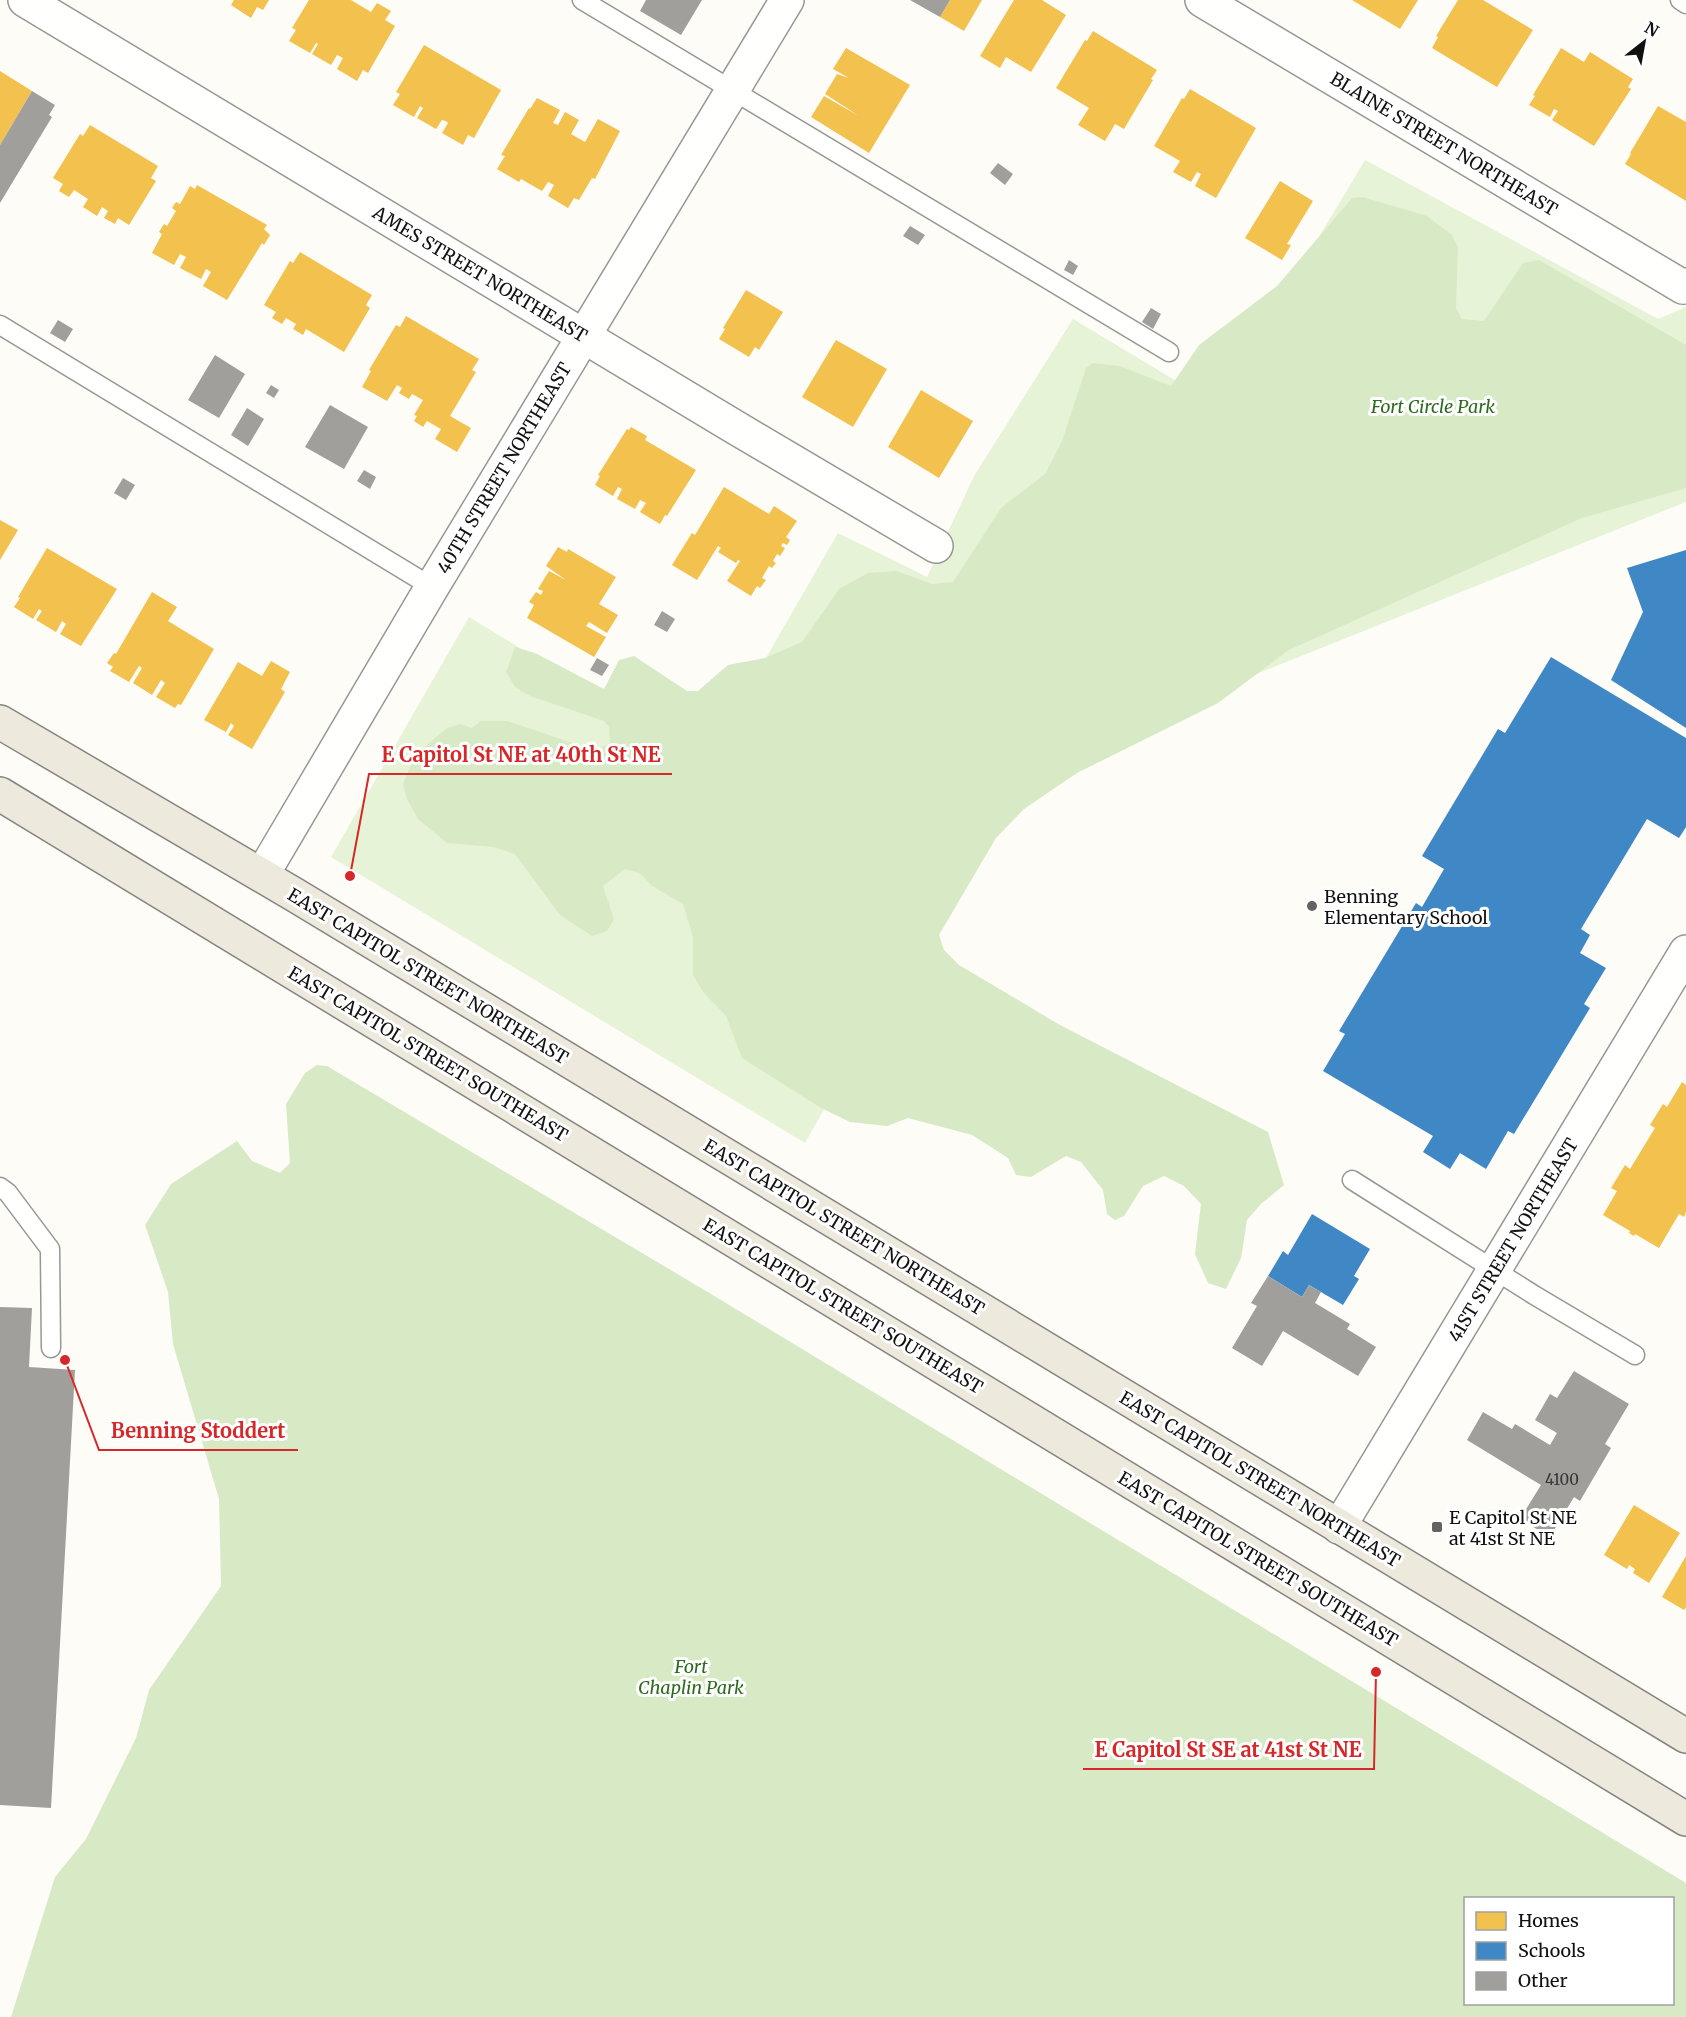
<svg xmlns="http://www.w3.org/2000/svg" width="1686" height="2017" viewBox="0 0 1686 2017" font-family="Merriweather,serif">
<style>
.green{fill:#e7f3d7}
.forest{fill:#d8eac5;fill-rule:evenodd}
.homes{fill:#f2c14e}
.schools{fill:#3f88c5}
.building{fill:#a19f9c}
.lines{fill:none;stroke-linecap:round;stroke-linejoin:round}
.lane-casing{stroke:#979795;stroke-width:21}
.street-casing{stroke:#979795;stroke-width:36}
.primary-casing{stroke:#858482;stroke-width:36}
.lane{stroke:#fffffe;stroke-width:18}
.street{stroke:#fffffe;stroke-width:33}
.primary{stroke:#ede9dc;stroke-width:33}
.poi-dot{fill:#646362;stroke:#fff;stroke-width:2}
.labels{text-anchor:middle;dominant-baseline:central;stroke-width:6;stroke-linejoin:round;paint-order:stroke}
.number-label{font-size:15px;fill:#353434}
.street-label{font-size:18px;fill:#111;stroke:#fff}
.park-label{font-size:18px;font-style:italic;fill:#2f6b1f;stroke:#fff}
.poi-label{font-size:18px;fill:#111;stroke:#fff;text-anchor:start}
.leader{fill:none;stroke:#d62828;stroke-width:2}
.callout-dot{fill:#d62828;stroke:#fff;stroke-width:2}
.callout-label{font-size:20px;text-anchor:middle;font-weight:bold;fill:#d62828;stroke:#fff;stroke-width:6;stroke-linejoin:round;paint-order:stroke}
</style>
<rect width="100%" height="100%" fill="#fdfcf7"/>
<!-- green -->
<path class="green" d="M1365,160L1658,319L1686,307V502L1024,767L917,945L805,1143L331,857L469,617L706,762L838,533L927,577L974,476L1073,319L1178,382L1240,369Z"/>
<!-- forest -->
<path class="forest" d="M1363,197L1427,216L1452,235L1458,247L1456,308L1462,319L1484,321L1523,263L1539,260L1686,345V488L1582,518L1289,650L1218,703L1077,773L1024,809L996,838L939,935L944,950L959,965L1060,1025L1268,1132L1284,1185L1261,1204L1247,1220L1241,1258L1226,1289L1208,1283L1195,1254L1201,1204L1184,1186L1164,1176L1143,1186L1124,1216L1115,1220L1107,1214L1103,1190L1081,1162L1066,1156L1031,1177L1016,1175L1008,1158L972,1135L908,1118L887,1126L850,1122L821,1108L742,1058L726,1016L703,992L693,975V937L683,904L652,886L640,873L625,869L603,886L614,919L607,931L592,936L560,915L515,854L493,847L447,843L418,819L407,799L403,784L415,755L447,728L460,724L472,728L481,721H507L594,750L610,744L609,727L604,721L530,696L515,687L506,672L515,647L535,653L604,689L619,660L634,656L687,691H698L728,665L765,658L802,642L839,589L868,573L897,571L932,584L953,582L1001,508L1045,474L1062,441L1086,368L1093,363L1120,366L1171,386L1199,345L1277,286L1352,198Z
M317,1065L327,1066L701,1288L1686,1883V2017H11L55,1877L86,1839L136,1738L149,1690L221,1586L219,1499L173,1344L168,1292L145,1225L171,1184L237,1141L252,1161L280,1173L290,1163L286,1104L305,1073ZM1672,1898V2004H1466V1898Z"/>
<!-- homes -->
<path class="homes" d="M234,0H269L263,10L257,7L251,18L231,5Z
M309,0H351L371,12L377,3L391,11L385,20L395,26L368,73L363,70L357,81L337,69L343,58L337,55L331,65L312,54L318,44L316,43L310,53L289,41L296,30L292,28Z
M950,0H982L964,31L940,17Z
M1014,0H1042L1066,15L1031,72L1006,57L1000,68L980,56Z
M1352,0H1418L1400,29Z
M1458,0H1483L1533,30L1497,87L1432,48L1438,37L1436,36Z
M1093,31L1157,70L1151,79L1153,80L1124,129L1115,124L1105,141L1078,125L1089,108L1056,88L1085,40L1087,41Z
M424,45L501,90L474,138L468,135L463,145L442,133L448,123L446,121L442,120L436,129L417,118L423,108L420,106L414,117L393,105L400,94L396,92Z
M846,48L910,85L869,153L811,117L824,96L859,116L825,94L837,74L849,78L833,69Z
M1561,48L1584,62L1590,52L1633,79L1628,87L1631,89L1594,146L1552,120L1558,111L1554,109L1550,117L1529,105L1535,96L1533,95Z
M0,71L32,91L0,145Z
M1190,89L1256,128L1216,198L1195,186L1201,174L1197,172L1191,182L1173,172L1180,161L1154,146L1182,98L1184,99Z
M537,98L560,110L553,123L558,125L565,112L579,120L571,134L585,142L598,119L620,131L595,179L592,178L579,200L574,198L568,208L548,196L554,185L548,182L542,191L521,179L519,182L497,169L505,156L501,155L529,108L530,109Z
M1658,106L1686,122V201L1625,164L1631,154L1630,153Z
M90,125L158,166L151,178L156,181L129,225L118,218L115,224L104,218L108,211L102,207L97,216L83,207L88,199L74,190L69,197L59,191L63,184L53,178L80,134L83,136Z
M1280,181L1313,201L1287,244L1291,245L1282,260L1245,238Z
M197,185L267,225L264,229L270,235L264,245L262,243L227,300L203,286L211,272L206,269L201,279L180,268L186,257L180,254L174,265L152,253L162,234L159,232L164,224L167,226L176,211L172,208L176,202L180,204L190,186L195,189Z
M300,252L372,295L366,305L370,308L344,352L306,329L303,335L293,329L296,324L286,318L282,324L272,318L276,312L264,305L290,261L293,263Z
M746,290L783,312L759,350L755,347L749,357L719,339L725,329L723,328Z
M406,316L479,359L472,370L476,372L450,416L471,428L457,452L435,439L441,429L427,421L423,427L414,421L417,416L414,415L423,400L412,394L409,399L399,393L402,388L397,385L387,401L362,387L371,371L369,370L396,325L400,327Z
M836,340L887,369L853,427L802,397Z
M921,390L973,421L939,478L888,447Z
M631,427L647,436L645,440L696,470L667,516L665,515L660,524L640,512L646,503L640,500L635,509L617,499L622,489L618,487L613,496L595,485L600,476L598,475L627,429L629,430Z
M724,487L769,514L774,506L797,521L786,537L790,540L787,545L783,543L781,546L785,548L780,556L777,554L773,561L776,563L772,568L769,566L762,578L766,580L760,588L757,586L751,596L727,581L740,561L738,560L736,563L718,552L721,548L718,546L697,580L672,565L692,533L695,535Z
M0,520L18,530L0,560Z
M558,547L567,552L568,549L616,577L599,604L618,615L607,633L589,622L586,626L606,637L594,657L527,618L534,605L529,602L536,592L541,595L543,591L538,589L549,571L566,580L546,566Z
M47,548L117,589L81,646L60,634L66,624L62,621L56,632L36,620L42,611L39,609L33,619L14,607L20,598L18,597Z
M152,592L177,607L168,621L214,649L181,705L178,704L175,708L156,697L165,683L161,680L152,695L133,683L142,668L139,666L129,682L110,671L113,667L107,663L114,653L116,654Z
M271,661L290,672L281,689L285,692L252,749L228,735L234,726L231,723L226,732L204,720L238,662L262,676Z
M1682,1082L1686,1085V1212L1684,1217L1679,1214L1659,1248L1635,1234L1634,1236L1629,1233L1630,1231L1603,1215L1617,1191L1611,1188L1625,1165L1630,1169L1655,1128L1650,1125L1663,1104L1667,1107Z
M1634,1505L1680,1533L1649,1583L1633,1573L1635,1569L1629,1565L1627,1569L1604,1555Z
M1686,1556V1607L1684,1610L1662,1597Z"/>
<!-- schools -->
<path class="schools" d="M1686,550V728L1611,680L1643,612L1627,568Z
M1551,657L1686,738V827L1679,838L1647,819L1581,929L1590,935L1580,953L1606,968L1584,1004L1590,1008L1514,1134L1508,1131L1486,1169L1460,1153L1450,1169L1423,1152L1433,1136L1323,1071L1345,1034L1339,1031L1416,903L1422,907L1444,869L1422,856L1498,729L1505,733Z
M1312,1214L1370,1249L1354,1276L1359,1279L1343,1305L1309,1285L1302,1297L1268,1276L1283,1251L1288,1255Z"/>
<!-- building -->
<path class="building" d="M646,0H702L681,35L640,11Z
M910,0H950L940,17Z
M32,91L55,105L49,115L52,117L0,203V145Z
M998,163L1013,174L1005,185L990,173Z
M910,226L925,235L918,245L903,236Z
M1069,260L1078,266L1073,275L1064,270Z
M1151,308L1161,314L1153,329L1142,322Z
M58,320L73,329L65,342L50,333Z
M215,355L245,374L219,418L188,400Z
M271,385L279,390L274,398L266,393Z
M330,405L368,427L344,469L305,447Z
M247,408L264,419L248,446L231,435Z
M364,470L376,477L370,489L357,481Z
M123,478L135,485L126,500L114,493Z
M662,611L675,619L667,632L654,625Z
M597,658L609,665L602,676L590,670Z
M1268,1276L1302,1297L1309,1285L1321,1292L1315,1303L1350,1324L1347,1329L1376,1347L1358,1376L1283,1331L1262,1366L1232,1348L1257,1306L1251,1303Z
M0,1307L32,1308L29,1367L75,1370L51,1808L0,1805Z
M1574,1371L1629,1404L1605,1444L1611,1448L1580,1501L1574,1497L1550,1537L1520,1519L1541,1485L1467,1440L1483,1412L1512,1429L1515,1424L1550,1445L1557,1433L1535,1420L1550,1394L1557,1398Z"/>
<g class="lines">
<!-- lane casing -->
<g class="lane-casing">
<path id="lane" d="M582,0L1169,352
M1680,0L1686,4
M0,325L432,587
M1352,1180L1534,1295L1635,1355
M0,1187L8,1193L50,1249L51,1348"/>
</g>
<!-- street casing -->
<g class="street-casing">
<path id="street" d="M25,0L733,426L936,546
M1202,0L1683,287L1686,285
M262,875L432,587L787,0
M1339,1527L1686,952"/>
</g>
<!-- primary casing -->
<g class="primary-casing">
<path id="primary" d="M0,722L295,895L1686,1736
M0,794L1686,1819"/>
</g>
<!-- lane -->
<use href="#lane" class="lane"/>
<!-- street -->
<use href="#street" class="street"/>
<!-- primary -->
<use href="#primary" class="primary"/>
</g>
<!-- markers -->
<g class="poi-dot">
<circle cx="1312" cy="906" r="6"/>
<rect x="1431" y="1521" width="12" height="12" rx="3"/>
</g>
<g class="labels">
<!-- number labels -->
<g class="number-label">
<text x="1562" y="1479">4100</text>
</g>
<!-- street labels -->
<g class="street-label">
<text transform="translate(1444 144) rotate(31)">BLAINE STREET NORTHEAST</text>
<text transform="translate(480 274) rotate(31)">AMES STREET NORTHEAST</text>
<text transform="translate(504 468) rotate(-59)">40TH STREET NORTHEAST</text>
<text transform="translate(428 976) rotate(31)">EAST CAPITOL STREET NORTHEAST</text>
<text transform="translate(428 1054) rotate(31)">EAST CAPITOL STREET SOUTHEAST</text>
<text transform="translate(844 1227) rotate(31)">EAST CAPITOL STREET NORTHEAST</text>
<text transform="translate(1513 1240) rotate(-59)">41ST STREET NORTHEAST</text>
<text transform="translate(843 1306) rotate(31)">EAST CAPITOL STREET SOUTHEAST</text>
<text transform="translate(1260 1479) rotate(31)">EAST CAPITOL STREET NORTHEAST</text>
<text transform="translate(1258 1559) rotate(31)">EAST CAPITOL STREET SOUTHEAST</text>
</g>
<!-- park labels -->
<g class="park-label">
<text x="1433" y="406">Fort Circle Park</text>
<text x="691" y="1666">Fort<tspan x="691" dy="21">Chaplin Park</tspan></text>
</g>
<!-- poi labels -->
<g class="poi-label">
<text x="1324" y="896">Benning<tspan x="1324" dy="21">Elementary School</tspan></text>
<text x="1449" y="1517">E Capitol St NE<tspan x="1449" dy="21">at 41st St NE</tspan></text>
</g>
</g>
<!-- callouts -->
<path class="leader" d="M350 876L369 774H672M65 1360L99 1450H298M1376 1672L1374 1769H1083"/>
<g class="callout-dot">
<circle cx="350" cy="876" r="6"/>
<circle cx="65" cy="1360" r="6"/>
<circle cx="1376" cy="1672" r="6"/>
</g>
<g class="callout-label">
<text x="521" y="762">E Capitol St NE at 40th St NE</text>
<text x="198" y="1438">Benning Stoddert</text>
<text x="1228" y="1757">E Capitol St SE at 41st St NE</text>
</g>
<!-- legend -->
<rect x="1464" y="1897" width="210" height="108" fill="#ffffff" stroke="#a0a0a0" stroke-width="1.5"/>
<rect x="1476" y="1912" width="30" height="18" fill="#f2c14e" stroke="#a0a0a0" stroke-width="1.5"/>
<text x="1518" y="1927" font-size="18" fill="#111111">Homes</text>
<rect x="1476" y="1942" width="30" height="18" fill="#3f88c5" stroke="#a0a0a0" stroke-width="1.5"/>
<text x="1518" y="1957" font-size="18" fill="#111111">Schools</text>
<rect x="1476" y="1972" width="30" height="18" fill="#a19f9c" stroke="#a0a0a0" stroke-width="1.5"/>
<text x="1518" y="1987" font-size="18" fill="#111111">Other</text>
<!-- north arrow -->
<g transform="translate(1644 42) rotate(31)" stroke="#ffffff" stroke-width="4.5" paint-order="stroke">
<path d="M0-4.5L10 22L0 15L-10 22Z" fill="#111111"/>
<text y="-9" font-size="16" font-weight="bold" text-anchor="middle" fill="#111111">N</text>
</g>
</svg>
